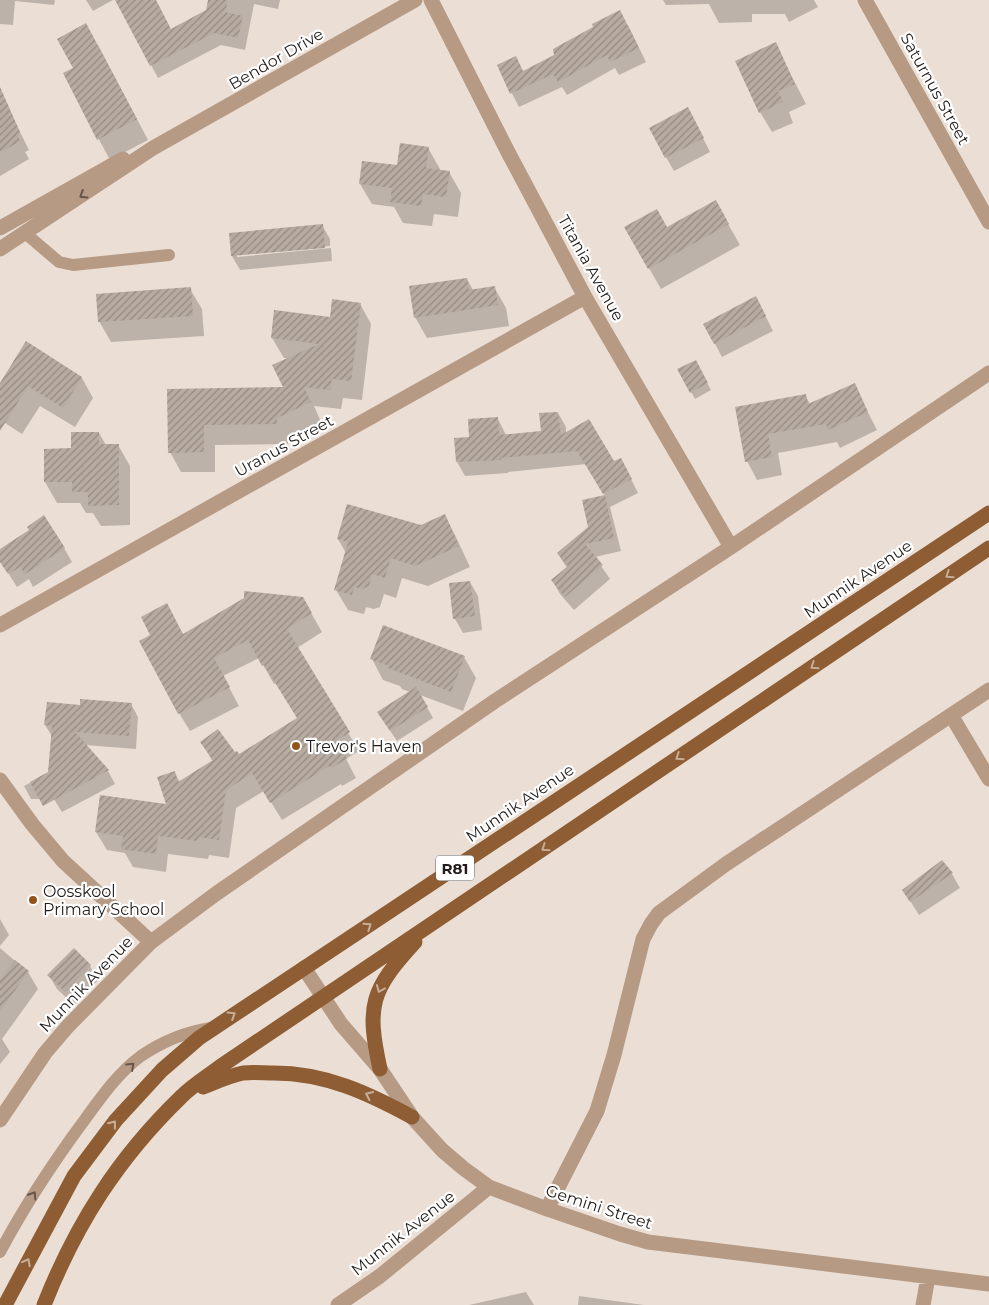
<svg xmlns="http://www.w3.org/2000/svg" width="989" height="1305" viewBox="0 0 989 1305" font-family="Montserrat,sans-serif">
<style>
.shadow{fill:#0003}
.building{fill:url(#building-hatch)}
.lines{fill:none;stroke-linecap:round;stroke-linejoin:round}
.service{stroke:#b69a84;stroke-width:12}
.minor{stroke:#b69a84;stroke-width:15}
.primary{stroke:#8e5d33;stroke-width:15}
.oneway{stroke:#65554a}
.oneway2{stroke:#c6ae99}
.poi-dot{fill:#925519;stroke:#fff;stroke-width:2}
.labels{text-anchor:middle;dominant-baseline:central;stroke-width:4.5;stroke-linejoin:round;paint-order:stroke}
.shield{fill:#fff;stroke:#64615f;stroke-width:1}
.shield-label{font-size:15px;font-weight:bold;fill:#221d1a}
.street-label{font-size:16px;fill:#221d1a;stroke:#fff}
.poi-label{font-size:16px;fill:#221d1a;stroke:#fff;text-anchor:start}
</style>
<defs>
<pattern id="building-hatch" width="6" height="6" patternUnits="userSpaceOnUse" patternTransform="scale(1.25)"><rect width="6" height="6" fill="#b7aba2"/><path d="M-1 1l2-2M0 6l6-6M5 7l2-2" fill="none" stroke="#948b83"/></pattern>
</defs>
<rect width="100%" height="100%" fill="#ebdfd5"/>
<!-- shadow -->
<path class="shadow" d="M0,0H55L54,5L15,1L13,25L0,24Z
M86,0H113L93,11Z
M116,0H155L171,30L227,1L221,0H280L278,9L254,4L245,50L221,45L158,78Z
M663,0H814L818,7L789,22L785,14H752V22L719,23L709,4L666,5Z
M628,25L646,62L619,75L615,68L567,95L562,87L519,107L498,66L523,72L555,56L595,27Z
M775,44L806,104L789,112L793,123L772,132L760,112Z
M98,45L148,140L110,160L64,74L74,69Z
M0,101L14,120L29,150L25,152L29,159L0,176Z
M695,122L710,152L674,171L666,157Z
M428,148L440,169V171L449,172L461,193L458,217L434,214L432,226L403,223L394,207L372,204L360,184L398,166Z
M715,201L740,245L661,289L626,228H666Z
M322,225L330,239V246L237,255V257L331,248L332,261L240,270L232,256L230,234Z
M467,279L473,290L494,287L506,308L509,326L427,338L415,317Z
M190,289L202,309L204,336L111,342L99,321Z
M360,304L371,324L362,400L343,398L341,409L314,406L321,422L288,438V444L215,445V472H181L170,452L169,390L285,388L290,358H284L272,338L332,319Z
M763,311L773,331L722,357L705,325Z
M695,361L711,390L695,399L679,370Z
M82,378L93,398L75,427L40,406L22,434L2,421L0,418V385Z
M854,385L877,430L840,448L837,442L778,453L782,475L757,480L747,461L737,408L805,395L810,404Z
M558,413L566,427V433L628,473L638,493L610,507L621,551L595,557L610,579L574,610L560,594L552,580L567,568L558,554L589,527L584,501L605,496L587,464L508,472V473L465,476L457,462L470,438L498,419L506,435L542,432Z
M99,433L106,445H118L130,466V525L101,526L93,513H86L80,503H57L45,482V450H72Z
M445,516L456,537L470,567L428,586L402,578L396,598L384,594L380,607L374,609L366,607L364,614L348,610L336,590L346,553L338,539L421,526Z
M64,548L72,562L33,587L29,579L17,587L0,560V551Z
M470,582L478,596L482,630L463,633L455,619L450,584Z
M311,613L322,632L297,648L359,751L346,759L356,778L342,786L341,784L282,820L264,791L236,808L229,858L209,855L208,859L168,854L166,872L133,867L125,853L107,850L96,832L167,806L174,772L180,782L213,762L201,742L238,756L298,719L276,683L274,684L259,658L223,676L239,706L190,731L179,713L183,635Z
M464,657L476,678L463,711L420,695L433,718L397,741L385,723L410,692L402,689L400,686L383,680L372,659Z
M131,704L138,717L136,749L85,745L108,771L115,784L62,812L54,799H31L24,786L50,773L52,736L45,725L81,706Z
M942,862L952,874L960,888L919,915L904,891Z
M0,919L9,935L0,946Z
M0,948L28,972L38,989L2,1039L10,1052L0,1064Z
M74,950L90,966L98,980L74,1005L57,989L49,975Z
M526,1292L534,1305H469Z
M579,1296L644,1305H578Z"/>
<!-- building -->
<path class="building" d="M115,0H156L171,29L206,10L208,0H228L225,12L243,16L238,38L214,33L150,66Z
M620,10L639,48L610,62L607,55L558,82L553,74L510,94L497,65L516,56L523,71L554,55L553,49L593,27L592,24Z
M86,23L137,119L97,140L63,73L73,68L57,39Z
M776,42L795,84L778,91L783,102L759,113L735,61Z
M0,87L20,132L17,135L20,141L0,153Z
M688,107L704,138L665,158L649,128Z
M400,143L429,147L426,168L450,171L446,197L423,194L421,206L390,202L392,188L359,184L362,161L397,165Z
M716,200L729,224L648,269L624,227L657,209L667,227Z
M323,224L325,248L231,256L229,233Z
M467,278L469,290L495,286L498,305L414,318L409,286Z
M191,287L193,316L98,322L96,294Z
M756,296L766,316L714,344L703,324Z
M332,299L361,303L351,381L332,379L330,390L304,387L311,402L277,418V424L204,425V452L168,453L167,389L283,387L272,365L319,344L271,338L274,310L330,317Z
M26,341L82,377L63,408L28,386L0,431V383Z
M696,360L708,383L690,393L677,369Z
M855,383L868,412L828,430L826,424L768,434L772,457L745,462L735,407L806,394L808,404Z
M558,412L561,435L589,419L614,461L621,458L632,479L603,494L577,451L501,458V460L456,462L454,438L469,437L468,419L498,417L499,435L541,431L539,413Z
M71,432H99V444H119V505L88,506V492H72V482H44V449L71,448Z
M605,495L614,538L585,544L603,565L565,597L551,580L568,566L557,553L588,527L582,500Z
M347,504L421,525L445,514L459,546L415,566L391,558L385,578L372,574L369,586L362,589L354,587L352,595L334,590L348,542L337,539Z
M44,515L65,548L25,574L20,567L8,574L0,562V549L29,530L27,527Z
M470,581L475,616L453,619L449,583Z
M244,591L303,597L312,613L287,629L350,732L336,741L347,759L331,768L329,766L270,803L252,773L226,790L219,840L199,837L198,841L158,836L156,854L121,849L123,836L95,832L100,795L166,804L157,777L175,771L178,782L213,760L200,742L218,729L235,752L237,751L239,754L297,718L264,665L262,666L248,640L214,658L230,687L178,714L139,641L150,635L141,617L167,603L183,634L244,598Z
M383,625L465,656L451,692L388,668L389,666L370,659Z
M416,687L428,707L390,731L377,712Z
M80,699L132,703L129,736L75,732L109,770L43,806L30,782L48,772L52,726L44,725L47,702L80,705Z
M942,860L953,873L910,902L902,890Z
M74,948L91,965L65,992L47,975Z
M15,960L29,971L0,1011V980Z"/>
<g class="lines">
<!-- service -->
<path class="service" d="M25,233L59,262L73,265L169,255
M0,1252C25,1205 54,1161 86,1118C102,1096 119,1072 141,1056C163,1041 185,1032 211,1028"/>
<!-- minor -->
<path class="minor" d="M431,0L509,154L585,297L731,547
M865,0L989,222
M0,228L123,159
M0,249L153,148L415,0
M0,625L585,297
M951,715L989,779
M0,780L32,824L63,861L151,942
M304,968L341,1024L380,1069L412,1117L442,1150L463,1168L489,1187L547,1209L620,1234L648,1242L989,1284
M0,1120L45,1053L68,1026L151,942L217,893L495,701L731,547L989,373
M547,1209L597,1111L614,1055L643,939L651,924L659,913L726,864L989,690
M338,1305L380,1276L489,1187
M923,1305L928,1277"/>
<!-- primary -->
<path class="primary" d="M380,1069C366,1005 371,990 415,942
M203,1087C216,1082 229,1076 243,1073C253,1072 264,1073 274,1073C325,1073 368,1093 412,1117
M5,1305L74,1176L116,1120L162,1070L199,1038L989,513
M44,1305C76,1224 118,1158 181,1097C193,1085 208,1076 221,1066L989,548"/>
</g>
<!-- one-way arrows -->
<defs><path id="oneway-chevron" d="M-2-3.5L2.5 0L-2 3.5" fill="none" stroke-width="1.6" stroke-linecap="round" stroke-linejoin="round" transform="scale(1.25)"/></defs>
<g class="oneway">
<use href="#oneway-chevron" transform="translate(83 195) rotate(148)"/>
<use href="#oneway-chevron" transform="translate(131 1066) rotate(-43)"/>
<use href="#oneway-chevron" transform="translate(33 1195) rotate(-58)"/>
</g>
<g class="oneway2">
<use href="#oneway-chevron" transform="translate(949 575) rotate(146)"/>
<use href="#oneway-chevron" transform="translate(814 666) rotate(146)"/>
<use href="#oneway-chevron" transform="translate(679 757) rotate(146)"/>
<use href="#oneway-chevron" transform="translate(545 848) rotate(146)"/>
<use href="#oneway-chevron" transform="translate(368 926) rotate(-34)"/>
<use href="#oneway-chevron" transform="translate(380 989) rotate(113)"/>
<use href="#oneway-chevron" transform="translate(232 1015) rotate(-32)"/>
<use href="#oneway-chevron" transform="translate(369 1095) rotate(-155)"/>
<use href="#oneway-chevron" transform="translate(113 1124) rotate(-52)"/>
<use href="#oneway-chevron" transform="translate(27 1262) rotate(-62)"/>
</g>
<!-- markers -->
<g class="poi-dot">
<circle cx="296" cy="746" r="5"/>
<circle cx="33" cy="900" r="5"/>
</g>
<g class="labels">
<!-- shield labels -->
<rect class="shield" x="436" y="855.5" width="38" height="25" rx="4"/>
<g class="shield-label">
<text x="455" y="868">R81</text>
</g>
<!-- street labels -->
<g class="street-label">
<text transform="translate(276 59) rotate(-30)">Bendor Drive</text>
<text transform="translate(935 89) rotate(61)">Saturnus Street</text>
<text transform="translate(591 268) rotate(61)">Titania Avenue</text>
<text transform="translate(284 446) rotate(-29)">Uranus Street</text>
<text transform="translate(858 579) rotate(-34)">Munnik Avenue</text>
<text transform="translate(520 803) rotate(-34)">Munnik Avenue</text>
<text transform="translate(86 984) rotate(-46)">Munnik Avenue</text>
<text transform="translate(599 1207) rotate(18)">Gemini Street</text>
<text transform="translate(403 1233) rotate(-38)">Munnik Avenue</text>
</g>
<!-- poi labels -->
<g class="poi-label">
<text x="306" y="746">Trevor's Haven</text>
<text x="43" y="891">Oosskool<tspan x="43" dy="18">Primary School</tspan></text>
</g>
</g>
</svg>
